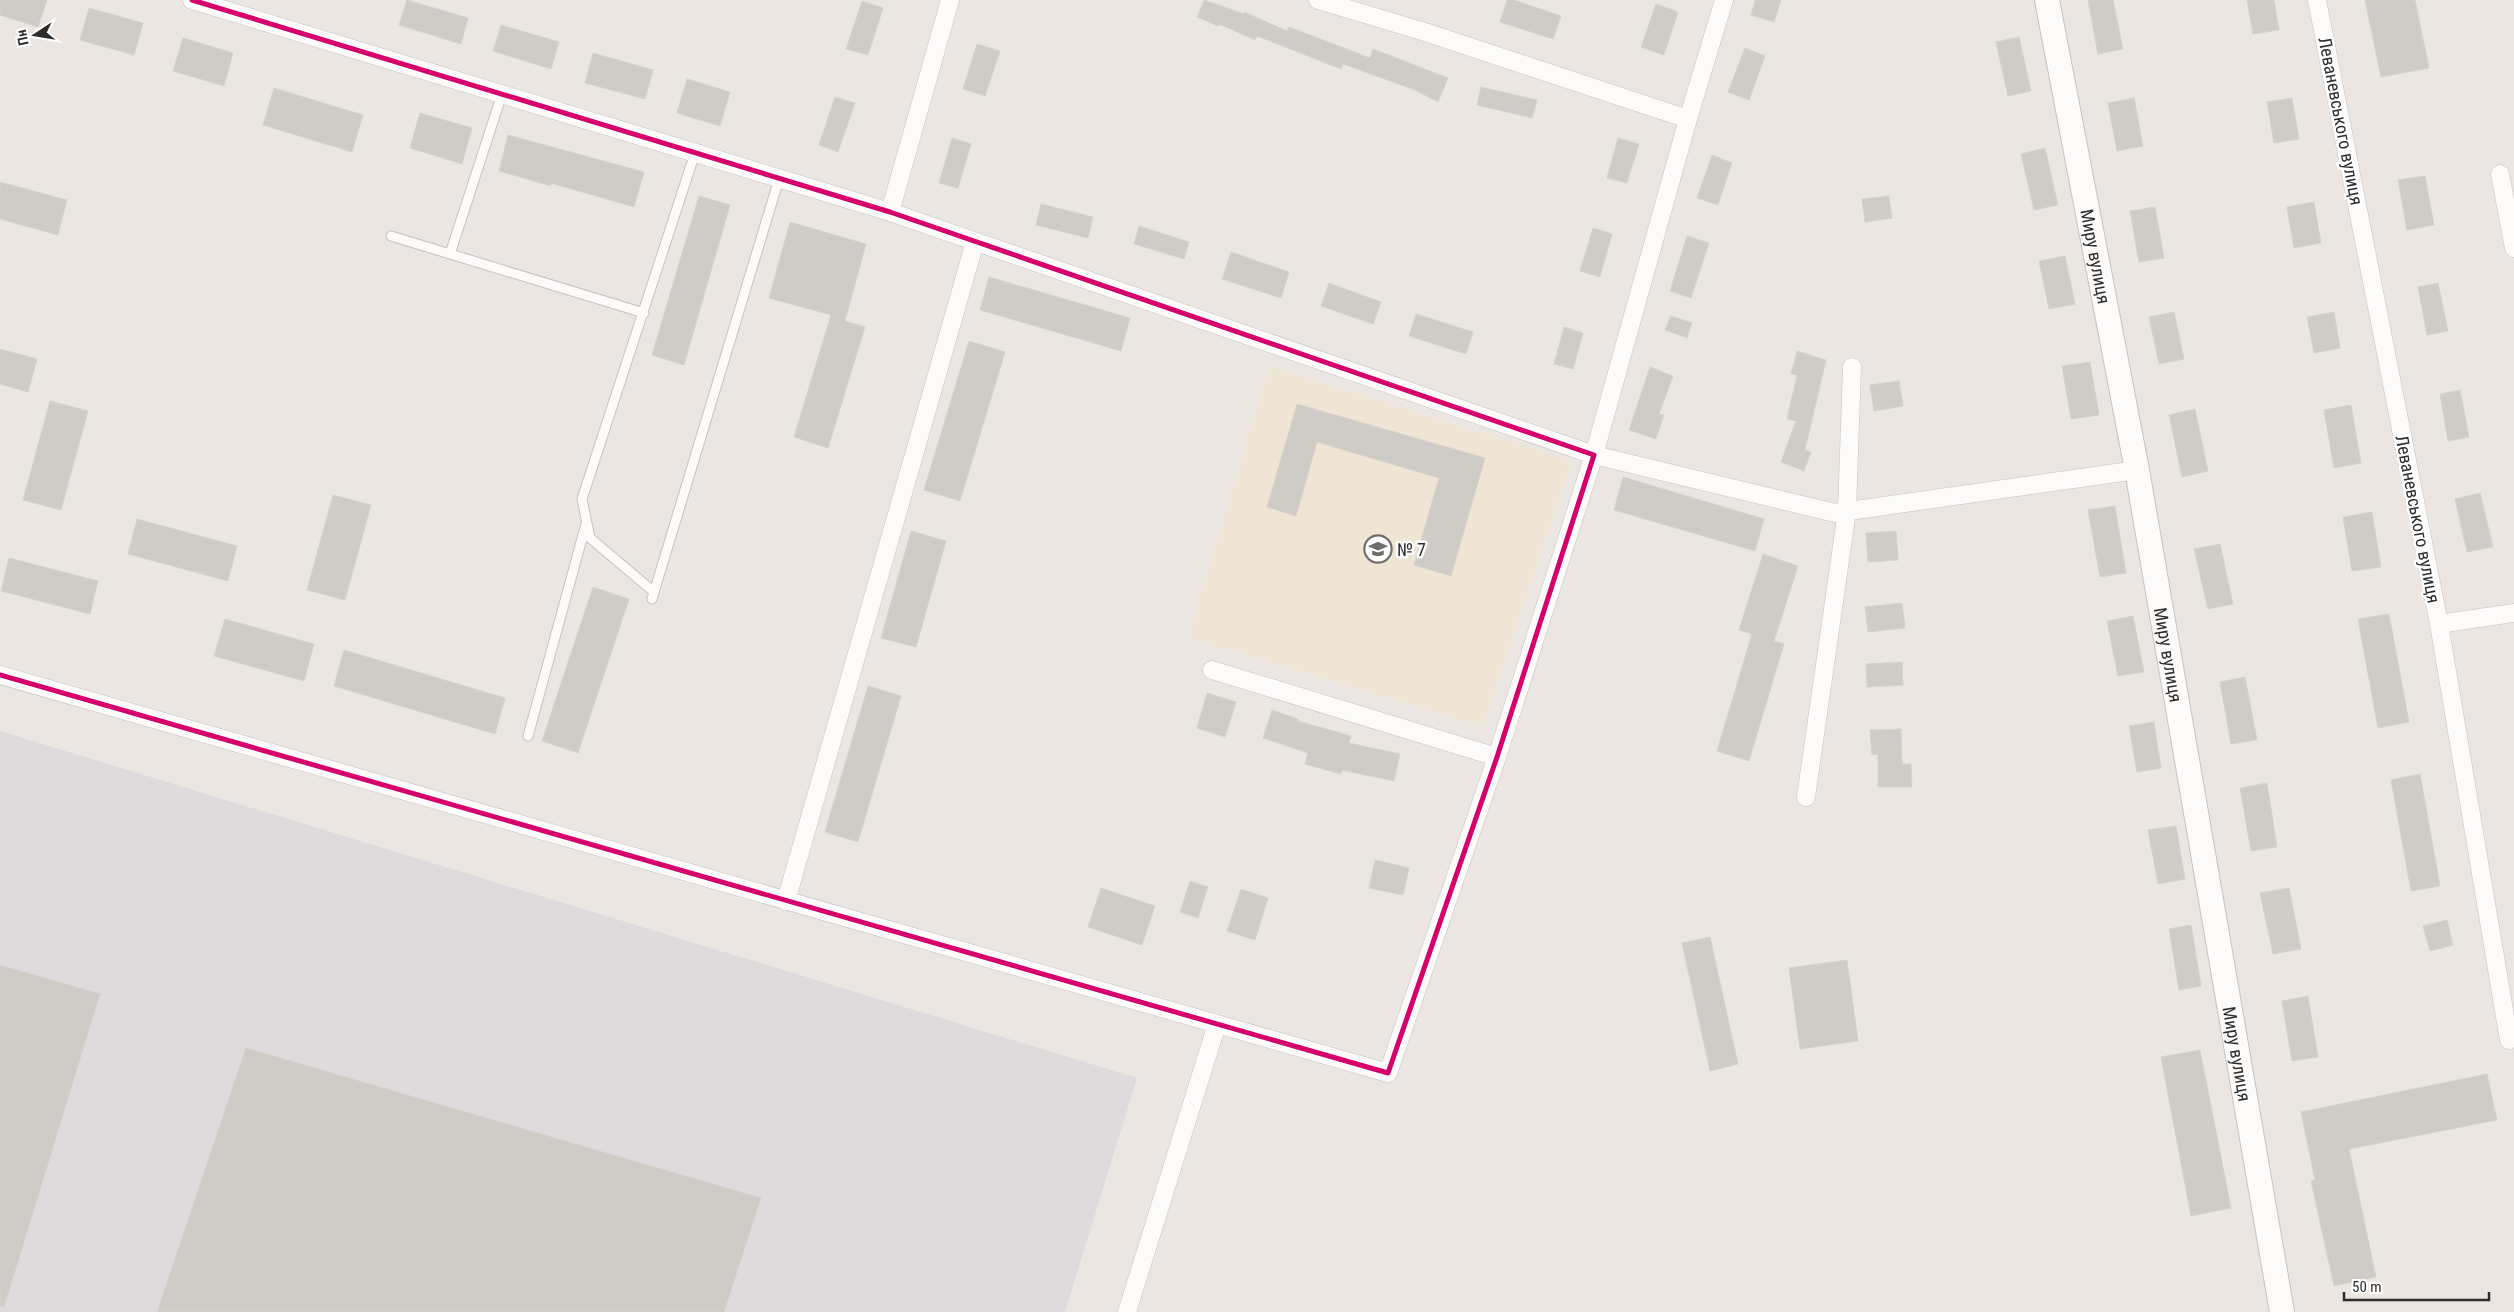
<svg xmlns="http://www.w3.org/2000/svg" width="2514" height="1312" viewBox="0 0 2514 1312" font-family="'Roboto Condensed',sans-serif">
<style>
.industrial{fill:#dedbdd}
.education{fill:#efe5d5}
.building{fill:#cfccc8;stroke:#d6d2cd}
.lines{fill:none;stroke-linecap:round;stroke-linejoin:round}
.service-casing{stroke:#c4c2c3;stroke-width:11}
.minor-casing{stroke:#c4c2c3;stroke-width:19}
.secondary-casing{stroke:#c4c2c3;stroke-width:26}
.service{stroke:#fcfbfa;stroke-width:9}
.minor{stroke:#fcfbfa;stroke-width:18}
.secondary{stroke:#fcfbfa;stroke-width:24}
.cycleway-casing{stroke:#fff;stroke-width:8}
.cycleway{stroke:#d6006c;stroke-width:5}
.labels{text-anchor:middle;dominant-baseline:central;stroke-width:5;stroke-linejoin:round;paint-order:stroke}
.street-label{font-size:18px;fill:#2c2c2c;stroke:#fff}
.poi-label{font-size:18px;fill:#2c2c2c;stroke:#fff;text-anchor:start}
</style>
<rect width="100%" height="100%" fill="#ebe6e1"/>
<!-- industrial -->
<path class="industrial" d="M0,731L1137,1078L1065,1312H0Z"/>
<!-- education -->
<path class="education" d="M1270,367L1571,461L1482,726L1189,637Z"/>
<!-- building -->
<path class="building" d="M0,0H47L38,27L0,15Z
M407,0L468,18L461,44L399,25Z
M1204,0L1244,14V12L1287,31L1289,27L1370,58L1373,49L1448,78L1438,102L1415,90L1343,64L1341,69L1257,36L1255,40L1219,24L1218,26L1197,17Z
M1507,0H1514L1561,16L1553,39L1500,22Z
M1755,0H1781L1774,22L1751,15Z
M2088,0H2113L2123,49L2098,54Z
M2247,0H2274L2279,30L2253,34Z
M2365,0H2415L2429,68L2381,77Z
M862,1L883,8L868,55L846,49Z
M1656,4L1678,12L1664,55L1641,47Z
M89,8L143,23L134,55L80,40Z
M501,25L559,42L551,69L493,51Z
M2019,37L2031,91L2008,96L1996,42Z
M183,38L233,53L224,86L173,71Z
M977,44L1000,51L985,96L963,89Z
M1745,48L1765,56L1749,100L1728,92Z
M593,53L653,70L645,99L585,83Z
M687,79L730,92L720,126L677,113Z
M1481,87L1537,100L1532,118L1477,105Z
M274,88L363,115L352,152L263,125Z
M835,97L855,103L838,152L819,145Z
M2134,98L2143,146L2117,151L2108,103Z
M2292,98L2299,139L2274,143L2267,102Z
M420,113L472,128L462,164L410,148Z
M508,135L644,172L634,207L551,183V186L499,171Z
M952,138L971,144L958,188L939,183Z
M1618,138L1639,144L1627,183L1607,178Z
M2045,148L2058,205L2034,210L2021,154Z
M1712,155L1732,163L1718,205L1697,198Z
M2425,176L2434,225L2407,230L2398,180Z
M0,182L67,200L58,235L0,219Z
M699,196L730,205L684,365L652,355Z
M1889,196L1892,218L1865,222L1862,199Z
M2314,202L2321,243L2294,248L2287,207Z
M1041,204L1093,217L1088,238L1036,225Z
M2155,207L2164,258L2139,262L2130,211Z
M790,222L866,244L845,321L865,327L828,448L794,437L831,315L769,298Z
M1139,226L1189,242L1184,259L1134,244Z
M1593,228L1612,234L1600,277L1580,271Z
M1687,236L1709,243L1691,298L1670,291Z
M1231,252L1289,272L1281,298L1222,279Z
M2065,256L2075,304L2049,309L2039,261Z
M989,277L1130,318L1121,351L980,310Z
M1329,283L1381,302L1373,324L1321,306Z
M2438,283L2448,331L2427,335L2418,287Z
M2174,312L2184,359L2159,364L2149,317Z
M2334,312L2340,348L2314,353L2307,317Z
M1416,314L1473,332L1466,354L1409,336Z
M1671,316L1692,323L1687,338L1665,330Z
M1564,327L1583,333L1573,369L1554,364Z
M969,341L1005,352L960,501L924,490Z
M0,349L37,359L28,392L0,384Z
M1797,351L1826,360L1805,450L1811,452L1804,471L1781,462L1796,421L1787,419L1797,375L1791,374Z
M2090,362L2099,415L2071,419L2062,366Z
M1650,367L1673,376L1659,414L1664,415L1656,439L1629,430Z
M1899,381L1903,406L1874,411L1870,385Z
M2460,390L2469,437L2448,441L2440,394Z
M50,401L88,411L61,510L23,500Z
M1297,404L1485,458L1451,576L1414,565L1439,478L1317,442L1296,516L1267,507Z
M2351,405L2361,463L2334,468L2324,410Z
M2195,409L2208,471L2182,477L2169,415Z
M1623,477L1764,519L1755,551L1614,510Z
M2480,493L2493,547L2467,552L2455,499Z
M333,495L371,505L345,600L307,590Z
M2115,506L2126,573L2100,577L2088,510Z
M2372,512L2381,567L2352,571L2343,517Z
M137,519L237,546L228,581L128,554Z
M911,531L946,541L916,647L881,638Z
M1896,531L1898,560L1868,562L1866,533Z
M2220,544L2233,604L2208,609L2194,549Z
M1763,554L1798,566L1774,641L1784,644L1749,761L1717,751L1752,634L1739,630Z
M9,558L98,581L90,614L1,591Z
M593,587L629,599L578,753L542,741Z
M1902,603L1905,628L1868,632L1865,607Z
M2389,614L2409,722L2378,728L2358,619Z
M2133,616L2144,672L2118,676L2107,621Z
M225,619L314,644L304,681L214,656Z
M344,650L505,698L495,734L334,686Z
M1902,662L1903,685L1867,687L1866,664Z
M2245,677L2257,740L2231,744L2220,682Z
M868,686L901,696L858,842L825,832Z
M1207,693L1236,702L1225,737L1197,728Z
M1272,710L1298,719V721L1351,736L1349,743L1400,754L1394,781L1342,770L1341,774L1305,764L1308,753L1263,738Z
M2154,722L2161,768L2137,772L2129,726Z
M1901,729L1902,764H1911L1912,787H1878V754L1872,755L1870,730Z
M2420,774L2440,886L2411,891L2391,780Z
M2267,783L2277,847L2251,851L2240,788Z
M2176,826L2185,879L2158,884L2148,830Z
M1375,860L1409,868L1403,895L1369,888Z
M1190,881L1208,887L1198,918L1180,912Z
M1101,888L1155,906L1142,945L1088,927Z
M2289,888L2301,949L2273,954L2260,893Z
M1241,889L1268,898L1255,940L1227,931Z
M2447,920L2453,945L2430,951L2423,926Z
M2191,925L2201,986L2179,990L2169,929Z
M1710,937L1738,1064L1710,1071L1682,943Z
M1847,960L1858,1041L1800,1049L1789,968Z
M0,965L100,994L4,1307L0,1306Z
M2308,996L2318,1057L2292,1061L2282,1001Z
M246,1048L761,1198L724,1312H157Z
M2200,1050L2231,1208L2191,1216L2161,1057Z
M2487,1074L2497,1120L2349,1149L2376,1277L2334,1286L2311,1181L2315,1180L2301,1112Z"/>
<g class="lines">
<!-- service casing -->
<g class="service-casing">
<path id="service" d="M391,236L644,313
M450,254L502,94
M654,592L590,538L582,499L695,153
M652,599L779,179
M528,736L586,524"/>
</g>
<!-- minor casing -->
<g class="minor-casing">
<path id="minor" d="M1318,0L1425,32L1688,119
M1724,0L1688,119L1594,455L1835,513L2137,470
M2317,0L2439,624L2509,1040
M2500,174L2514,248
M890,212L950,0
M2439,624L2514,613
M1212,670L1497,757
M0,675L1388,1073L1497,757L1594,455L890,212L192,0
M1806,797L1847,511L1852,367
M786,901L975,242
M1127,1312L1217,1024"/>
</g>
<!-- secondary casing -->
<g class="secondary-casing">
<g id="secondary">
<path id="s1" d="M2047,0L2137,470L2282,1312"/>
</g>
</g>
<!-- service -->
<use href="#service" class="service"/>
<!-- minor -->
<use href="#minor" class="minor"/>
<!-- secondary -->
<use href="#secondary" class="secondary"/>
<!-- cycleway casing -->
<g class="cycleway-casing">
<path id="cycleway" d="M0,675L1388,1073L1497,757L1594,455L890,212L192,0"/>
</g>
<!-- cycleway -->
<use href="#cycleway" class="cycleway"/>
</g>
<!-- icons -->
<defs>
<g id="school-ring" transform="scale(1.4375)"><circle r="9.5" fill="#fff" stroke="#6f6d6b" stroke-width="1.5"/><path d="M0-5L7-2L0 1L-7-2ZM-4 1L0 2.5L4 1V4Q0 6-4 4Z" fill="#6f6d6b"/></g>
</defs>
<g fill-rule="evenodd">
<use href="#school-ring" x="1378" y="549"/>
</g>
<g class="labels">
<!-- street labels -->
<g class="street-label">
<text transform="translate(2341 121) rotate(79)">Леваневського вулиця</text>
<text stroke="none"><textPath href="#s1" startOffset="261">Миру вулиця</textPath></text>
<text transform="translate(2418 519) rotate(79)">Леваневського вулиця</text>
<text stroke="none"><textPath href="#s1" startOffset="666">Миру вулиця</textPath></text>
<text stroke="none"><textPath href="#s1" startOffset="1071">Миру вулиця</textPath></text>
</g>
<!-- poi labels -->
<g class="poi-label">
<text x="1397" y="549">№ 7</text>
</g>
</g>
<!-- north arrow -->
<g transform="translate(35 35) rotate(258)" stroke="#ffffff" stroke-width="4" paint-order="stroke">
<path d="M0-4L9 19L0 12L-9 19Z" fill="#2c2c2c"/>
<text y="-8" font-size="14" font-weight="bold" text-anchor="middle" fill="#2c2c2c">Пн</text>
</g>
<!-- scale -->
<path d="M2344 1292v8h145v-8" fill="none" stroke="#2c2c2c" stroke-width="2.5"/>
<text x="2352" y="1292" font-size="15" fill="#2c2c2c" stroke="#ffffff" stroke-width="4" paint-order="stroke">50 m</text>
</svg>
